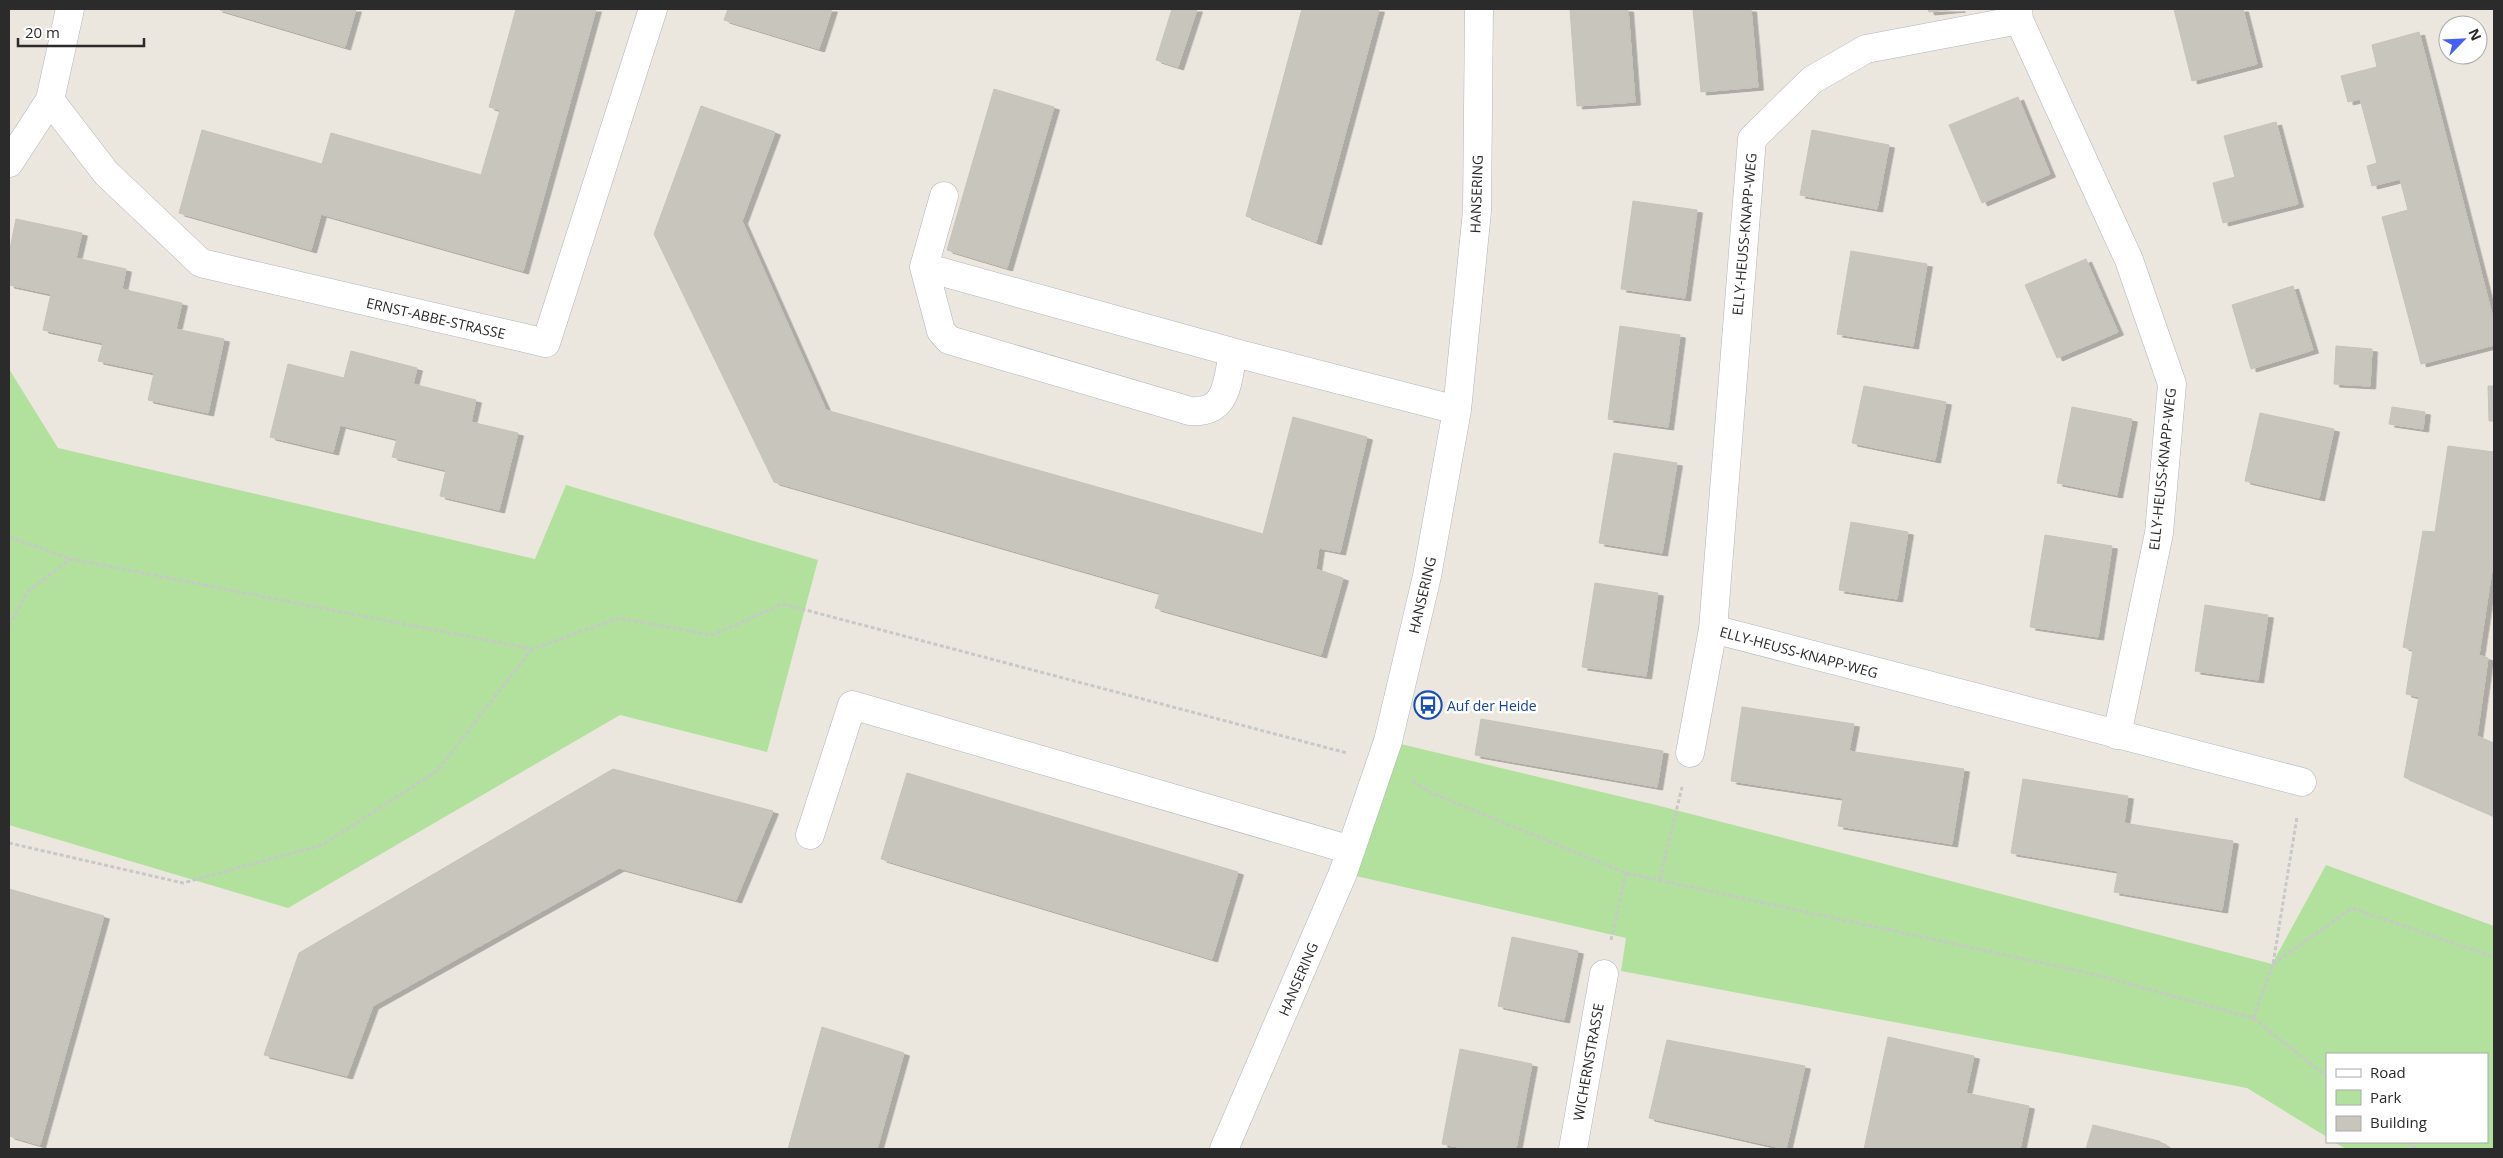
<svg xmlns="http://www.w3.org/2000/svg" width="2503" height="1158" viewBox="0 0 2503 1158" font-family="'Open Sans',sans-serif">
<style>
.green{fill:#b1e19d}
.building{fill:#c8c5bc;stroke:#c8c3b8;filter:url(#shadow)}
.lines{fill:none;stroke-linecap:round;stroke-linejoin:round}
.minor-casing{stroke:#b1b4be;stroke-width:29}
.path{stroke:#c8c8c8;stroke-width:3;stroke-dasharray:4 2.5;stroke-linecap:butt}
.minor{stroke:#fff;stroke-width:28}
.labels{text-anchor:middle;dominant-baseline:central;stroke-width:5;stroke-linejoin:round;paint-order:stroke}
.street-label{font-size:14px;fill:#2b2b2b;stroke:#fff}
.transit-label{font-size:14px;fill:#164399;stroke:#fff;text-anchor:start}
</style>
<defs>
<filter id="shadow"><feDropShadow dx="5.5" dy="3" stdDeviation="0" flood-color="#0004"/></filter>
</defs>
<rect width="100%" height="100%" fill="#ece7de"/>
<!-- green -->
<path class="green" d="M9,369L58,448L535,559L566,485L818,560L767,752L620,715L288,908L9,825Z
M1388,741L1656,805L2272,964L2326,865L2494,926V1149H2346L2334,1142H2487V1054H2327V1137L2247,1088L1621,971L1626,938L1343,873Z"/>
<!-- building -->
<path class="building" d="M217,9H356L345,47Z
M516,9H596L523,271L321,214L311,250L179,213L202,130L322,164L331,133L481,175L500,110L489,107Z
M728,9H832L819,49L724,20Z
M1172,9H1197L1178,67L1156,60Z
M1302,9H1379L1316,242L1246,216Z
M1570,9H1628L1635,102L1577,106Z
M1693,9H1751L1758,87L1701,92Z
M1928,9H1960L1929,12Z
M2174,9H2243L2257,64L2192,81Z
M2419,32L2494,322V345L2421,364L2382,217L2408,210L2400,179L2372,186L2367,166L2377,163L2360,99L2348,102L2341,76L2377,67L2372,45Z
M994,89L1054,107L1007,268L947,250Z
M2018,97L2050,174L1982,203L1949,125Z
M701,106L775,132L742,221L826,410L1263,534L1293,417L1367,437L1340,552L1319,548L1316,569L1343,578L1321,655L1155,608L1160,593L774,482L654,234Z
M2276,122L2298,204L2223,223L2213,183L2235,177L2224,136Z
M1812,130L1889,145L1877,209L1800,195Z
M1633,201L1697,210L1685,298L1621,289Z
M16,219L82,233L76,258L126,269L122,289L182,303L176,329L224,339L208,413L148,400L154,373L98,361L103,343L43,330L51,294L9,285V254Z
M1851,251L1927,264L1913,346L1837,334Z
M2086,259L2118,332L2057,358L2025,285Z
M2293,286L2313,350L2251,369L2232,305Z
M1620,326L1680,335L1668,427L1608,419Z
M2336,346L2372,349L2370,386L2334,384Z
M351,351L417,368L413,384L476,400L471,422L518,433L499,510L440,496L446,470L392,457L397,439L340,425L333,452L270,437L288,364L344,378Z
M1864,386L1946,402L1935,460L1852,443Z
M2488,386H2494V421H2489Z
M2072,407L2132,419L2117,495L2057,483Z
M2392,407L2425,412L2423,429L2389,424Z
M2260,413L2334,429L2319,498L2245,481Z
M2448,446L2494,452V557L2479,655L2488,658L2477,736L2494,743V816L2404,777L2419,697L2406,694L2413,650L2403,647L2423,531L2435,532Z
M1614,453L1677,463L1662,553L1599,543Z
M1851,522L1908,532L1897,599L1839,590Z
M2045,535L2112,546L2098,637L2030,627Z
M1595,583L1658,593L1646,676L1582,667Z
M2205,605L2268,615L2258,680L2195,671Z
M1742,707L1854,724L1849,751L1964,769L1952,844L1838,826L1843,798L1731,781Z
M1481,719L1663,751L1657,787L1475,755Z
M613,769L773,811L736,900L619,868L373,1006L347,1076L264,1055L299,953Z
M907,773L1238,872L1212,959L881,859Z
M2023,779L2128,796L2124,823L2233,841L2222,910L2114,892L2118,871L2011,853Z
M9,889L104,916L40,1145L9,1136Z
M1512,937L1578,951L1564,1020L1498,1006Z
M822,1027L904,1053L877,1149H788Z
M1888,1037L1974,1056L1966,1093L2029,1106L2020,1149H1864Z
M1667,1040L1805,1066L1786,1149L1649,1118Z
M1460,1049L1532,1064L1516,1149H1470L1442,1144Z
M2093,1125L2159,1141L2170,1149H2086Z"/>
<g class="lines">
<!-- minor casing -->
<g class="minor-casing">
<path id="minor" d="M2018,9L2019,20L2129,260L2172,384L2159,533L2117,735
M50,100L106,173L201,263L546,343L653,9
M9,163L50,100L70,9
M944,196L924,267L1243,355L1457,410
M924,267L941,331L949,340L1190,411C1228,414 1227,382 1233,353
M1713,629L2302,782
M1690,753L1713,629L1752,139L1812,80L1866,49L2019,20
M810,835L852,705L1351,850
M1224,1149L1343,873L1388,741L1427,576L1457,410L1477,211L1479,9
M1573,1149L1604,974"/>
</g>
<!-- path -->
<path class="path" d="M9,537L71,559L532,649L619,618L712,635L783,604L1347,753
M9,626L27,592L71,559
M1412,781L1434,794L1626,873L2093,974L2253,1018L2327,1077
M9,843L183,883L322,845L437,771L532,649
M1660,879L1682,787
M1611,940L1626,873
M2273,964L2352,908L2494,957
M2253,1018L2273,964L2297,817
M2407,1142L2417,1149"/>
<!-- minor -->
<use href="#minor" class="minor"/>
</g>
<!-- icons -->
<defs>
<g id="bus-ring" transform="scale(1.4375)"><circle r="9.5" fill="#fff" stroke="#1a4fb4" stroke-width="1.5"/><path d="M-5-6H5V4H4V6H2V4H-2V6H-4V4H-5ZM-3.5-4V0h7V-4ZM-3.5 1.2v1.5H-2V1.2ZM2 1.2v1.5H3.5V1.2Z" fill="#1a4fb4"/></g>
</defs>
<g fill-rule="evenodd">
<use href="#bus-ring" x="1428" y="705"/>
</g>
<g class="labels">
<!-- street labels -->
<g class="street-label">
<text transform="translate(1476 194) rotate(-88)">HANSERING</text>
<text transform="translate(1744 234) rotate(-85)">ELLY-HEUSS-KNAPP-WEG</text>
<text transform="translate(436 318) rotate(13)">ERNST-ABBE-STRASSE</text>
<text transform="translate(2162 469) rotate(-84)">ELLY-HEUSS-KNAPP-WEG</text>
<text transform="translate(1422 595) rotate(-77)">HANSERING</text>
<text transform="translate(1799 652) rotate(15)">ELLY-HEUSS-KNAPP-WEG</text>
<text transform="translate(1298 979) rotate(-67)">HANSERING</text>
<text transform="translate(1588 1062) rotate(-80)">WICHERNSTRASSE</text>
</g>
<!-- transit labels -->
<g class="transit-label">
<text x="1447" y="705">Auf der Heide</text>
</g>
</g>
<!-- border -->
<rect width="2503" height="1158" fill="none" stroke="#2b2b2b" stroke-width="20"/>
<!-- legend -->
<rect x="2326" y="1053" width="162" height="90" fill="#ffffff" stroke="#aaaaaa"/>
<rect x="2336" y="1069" width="25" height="8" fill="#ffffff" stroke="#aaaaaa"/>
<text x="2370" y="1078" font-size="15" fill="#2b2b2b">Road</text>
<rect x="2336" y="1090" width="25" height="15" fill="#b1e19d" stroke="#aaaaaa"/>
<text x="2370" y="1103" font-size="15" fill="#2b2b2b">Park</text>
<rect x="2336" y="1116" width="25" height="15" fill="#c8c5bc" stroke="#aaaaaa"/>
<text x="2370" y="1128" font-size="15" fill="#2b2b2b">Building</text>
<!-- north arrow -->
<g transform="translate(2463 40) rotate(66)"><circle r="24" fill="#ffffff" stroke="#aaaaaa"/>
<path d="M0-4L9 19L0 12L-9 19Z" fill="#455ef3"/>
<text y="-8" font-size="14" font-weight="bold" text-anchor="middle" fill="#2b2b2b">N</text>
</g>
<!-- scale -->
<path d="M18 38v8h126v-8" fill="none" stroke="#2b2b2b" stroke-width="2.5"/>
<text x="25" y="38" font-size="15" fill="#2b2b2b" stroke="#ffffff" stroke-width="4" paint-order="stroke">20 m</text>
</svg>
